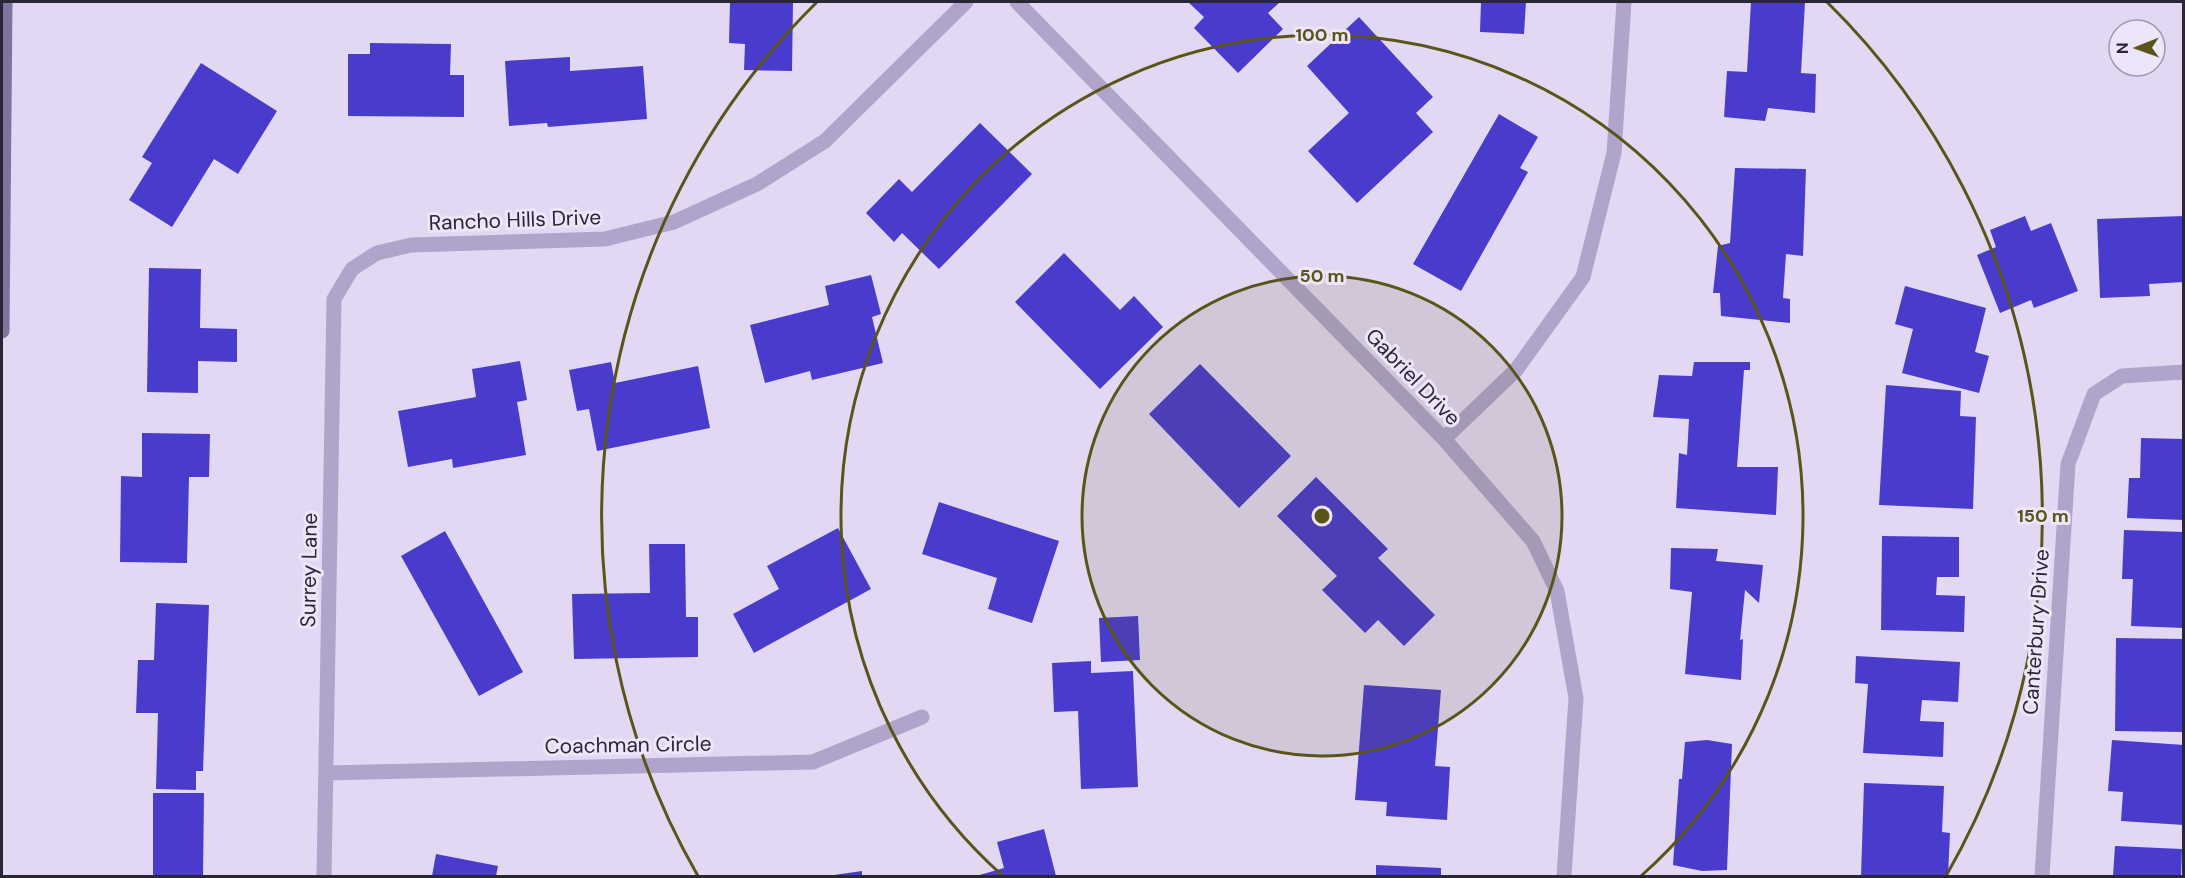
<svg xmlns="http://www.w3.org/2000/svg" width="2185" height="878" viewBox="0 0 2185 878" font-family="'DM Sans',sans-serif">
<style>
.building{fill:#493ccd}
.lines{fill:none;stroke-linecap:round;stroke-linejoin:round}
.minor{stroke:#b0a4cb;stroke-width:15}
.secondary{stroke:#7e759f;stroke-width:15}
.ring{fill:none;stroke:#5a5419;stroke-width:3}
.labels{text-anchor:middle;dominant-baseline:central;stroke-width:6;stroke-linejoin:round;paint-order:stroke}
.street-label{font-size:21px;fill:#292636;stroke:#ede5fa}
.centre{fill:#5a5419;stroke:#ede5fa;stroke-width:3}
.ring-label{font-size:18px;text-anchor:middle;font-weight:bold;fill:#5a5419;stroke:#ede5fa;stroke-width:6;stroke-linejoin:round;paint-order:stroke}
</style>
<rect width="100%" height="100%" fill="#e2d8f3"/>
<!-- building -->
<path class="building" d="M730,2H793L792,71L744,70L745,44L729,43Z
M1188,2H1280L1268,13L1283,29L1238,73L1194,28L1204,17Z
M1481,2H1526L1524,34L1480,32Z
M1751,2H1805L1801,73L1816,74L1815,113L1768,108L1765,121L1724,117L1727,71L1747,72Z
M1359,17L1433,97L1416,113L1433,132L1357,203L1308,151L1349,113L1307,66Z
M370,43L451,44L450,75H464V117L348,116V54H370Z
M570,57V71L643,66L647,119L548,127L547,123L509,126L505,61Z
M201,63L277,111L238,174L214,159L172,227L129,200L152,163L142,157Z
M1499,114L1538,137L1520,168L1528,172L1461,291L1413,264Z
M980,123L1032,174L939,269L902,233L894,242L866,213L899,179L912,192Z
M1735,168L1806,169L1803,256L1786,254L1783,298L1790,299V323L1721,316L1720,293H1713L1718,246L1730,243Z
M2025,216L2031,231L2051,223L2078,291L2034,308L2031,300L2000,313L1977,255L1996,247L1990,230Z
M2184,216V282L2149,284L2150,296L2100,298L2097,219Z
M1064,253L1120,310L1134,296L1163,327L1100,389L1015,302Z
M149,268L201,269L200,328L237,329V362L198,361V393L147,392Z
M871,275L881,314L872,317L883,363L812,380L810,371L765,383L750,325L829,305L825,286Z
M1905,286L1986,308L1975,352L1989,356L1979,393L1902,373L1913,329L1895,324Z
M520,361L527,400L517,402L526,455L453,468L452,459L408,467L398,411L476,397L472,369Z
M611,362L615,383L698,366L710,428L597,451L589,409L577,411L569,370Z
M1694,362H1750V370H1744L1737,467H1778L1776,515L1676,508L1679,453L1687,455L1689,419L1653,417L1659,375L1692,376Z
M1200,364L1291,456L1239,508L1149,414Z
M1886,385L1961,391L1960,416L1976,417L1973,509L1879,505Z
M142,433L210,434L209,477H189L187,563L120,562L121,476L142,477Z
M2141,438L2184,439V520L2127,518L2129,478H2140Z
M1316,477L1388,549L1378,558L1435,615L1404,646L1378,620L1365,633L1322,590L1337,576L1277,516Z
M939,502L1059,541L1032,623L988,609L997,578L922,554Z
M838,528L871,589L754,653L733,614L779,589L767,566Z
M2124,530L2184,532V628L2131,626L2133,579H2122Z
M445,531L523,672L479,696L401,556Z
M1882,536L1959,537V577H1937L1936,595L1965,596L1964,632L1881,630Z
M649,544H685L686,617H698V657L574,659L572,594L650,593Z
M1671,548L1718,549L1716,561L1763,565L1759,603L1745,590L1740,640L1743,639L1741,680L1685,674L1692,592L1670,589Z
M156,603L209,605L203,771H196V790L156,789L158,713H136L138,660H154Z
M1138,616L1140,660L1101,662L1099,618Z
M2116,638L2184,639V732L2115,731Z
M1856,656L1960,662L1958,702L1922,700L1920,721L1944,722L1943,757L1863,753L1868,684L1855,683Z
M1091,661V673L1133,671L1138,787L1081,789L1078,711L1054,712L1052,663Z
M1364,685L1441,690L1435,766L1450,767L1447,820L1386,816L1387,802L1355,800Z
M1707,740L1732,744L1727,870L1702,871L1673,865L1679,779H1682L1685,742Z
M2112,740L2184,745V825L2121,821L2123,792L2108,791Z
M1864,783L1944,786L1942,832L1950,833L1948,876H1861Z
M153,793H204L203,876H153Z
M1044,829L1056,876H976L1004,868L997,842Z
M2115,846L2182,849L2181,876H2113Z
M436,854L498,866L496,876H432Z
M1376,865L1441,868V876H1376Z
M862,871V876H834V875Z"/>
<g class="lines">
<!-- minor -->
<path class="minor" d="M1017,2L1444,439L1533,541L1557,591L1576,698L1564,876
M1444,439L1516,370L1583,277L1614,153L1624,2
M326,773L813,762L922,717
M324,876L334,299L352,269L377,253L411,245L605,239L674,222L757,184L825,141L966,2
M2042,876L2068,464L2094,394L2122,376L2184,372"/>
<!-- secondary -->
<path class="secondary" d="M2,331L5,2"/>
</g>
<!-- distance rings -->
<circle cx="1322" cy="516" r="240" fill="#5a5419" fill-opacity=".12"/>
<g class="ring">
<circle cx="1322" cy="516" r="240"/>
<path d="M1003 876A481 481 0 1 1 1641 876"/>
<path d="M698 876A721 721 0 0 1 817 2M1827 2A721 721 0 0 1 1946 876"/>
</g>
<g class="labels">
<!-- street labels -->
<g class="street-label">
<text transform="translate(515 220) rotate(-2)">Rancho Hills Drive</text>
<text transform="translate(1413 377) rotate(46)">Gabriel Drive</text>
<text transform="translate(309 570) rotate(-89)">Surrey Lane</text>
<text transform="translate(2036 632) rotate(-86)">Canterbury Drive</text>
<text transform="translate(628 745) rotate(-1)">Coachman Circle</text>
</g>
</g>
<circle cx="1322" cy="516" r="9" class="centre"/>
<g class="ring-label">
<text x="1322" y="41">100 m</text>
<text x="1322" y="282">50 m</text>
<text x="2043" y="522">150 m</text>
</g>
<!-- border -->
<rect width="2185" height="878" fill="none" stroke="#292636" stroke-width="6"/>
<!-- north arrow -->
<g transform="translate(2137 48) rotate(269)"><circle r="28" fill="#ede5fa" stroke="#9f99ac" stroke-width="1.5"/>
<path d="M0-4.5L10 22L0 15L-10 22Z" fill="#5a5419"/>
<text y="-9" font-size="16" font-weight="bold" text-anchor="middle" fill="#292636">N</text>
</g>
</svg>
